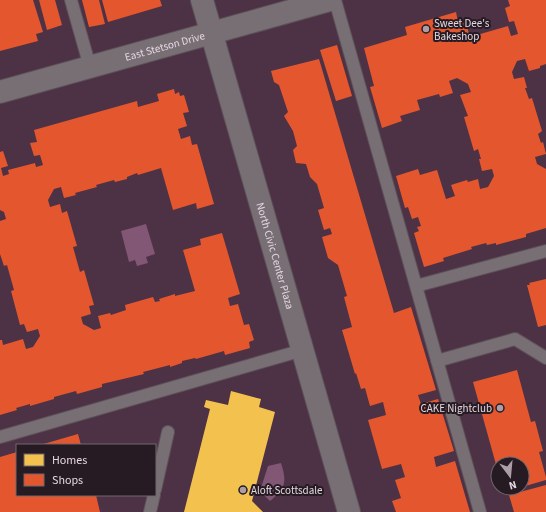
<svg xmlns="http://www.w3.org/2000/svg" width="546" height="512" viewBox="0 0 546 512" font-family="'Source Sans 3',sans-serif">
<style>
.built{fill:#4d3245;fill-rule:evenodd}
.water{fill:#825675}
.homes{fill:#f2c14e}
.shops{fill:#e4572e}
.lines{fill:none;stroke-linecap:round;stroke-linejoin:round}
.service-casing{stroke:#5d5159;stroke-width:14}
.minor-casing{stroke:#5d5159;stroke-width:24}
.service{stroke:#786f75;stroke-width:12}
.minor{stroke:#786f75;stroke-width:22}
.poi-dot{fill:#ac9da7;stroke:#261b22;stroke-width:1.5}
.labels{text-anchor:middle;dominant-baseline:central;stroke-width:4;stroke-linejoin:round;paint-order:stroke}
.poi-label{font-size:11px;fill:#e5d6e0;stroke:#261b22;text-anchor:start}
.street-label{font-size:11px;fill:#e5d6e0;stroke:#261b22}
</style>
<rect width="100%" height="100%" fill="#41343d"/>
<!-- built -->
<path class="built" d="M0,0H546V512H0ZM17,445H155V495H17ZM498,464H522V488H498Z"/>
<!-- water -->
<path class="water" d="M146,224L155,254L146,257L148,263L137,266L135,260L129,262L121,231Z
M281,463C287,482 286,488 270,501L260,491L268,466Z"/>
<!-- homes -->
<path class="homes" d="M231,391L261,399L259,407L275,412L252,501L263,512H184L210,409L204,407L206,400L228,405Z"/>
<!-- shops -->
<path class="shops" d="M0,0H33L43,32L36,34L38,41L0,51Z
M39,0H55L62,25L47,30Z
M82,0H99L105,24L89,27Z
M102,0H160L162,6L108,22Z
M508,0H546V64L540,66V68L529,71L525,59L517,61L512,72L514,79L524,77L527,88H525L529,99L532,98L542,131L538,134L541,143L543,142L546,154L535,157L537,164L546,169V228L526,234V237L496,245V243L487,245L486,243L471,247L472,249L443,258L444,261L424,267L414,233L419,231L417,227L421,226L418,217L412,219L408,207L405,208L396,176L418,169L420,175L437,170L446,199L455,196L451,185L467,180L468,182L478,179L480,189L488,187L494,176L492,169L482,171L479,159H481L478,149L474,151L464,117L468,116L460,95L471,92L468,84L457,78L449,81L453,93L440,97L439,94L417,100L420,110L400,116L402,121L382,128L370,87L374,86L364,48L407,35L405,27L456,12L458,22L465,20L470,37L508,26L511,36L518,34L514,21L509,22L505,8L510,6Z
M337,45L352,96L336,101L320,50Z
M319,59L394,313L411,307L436,390L418,395L421,404L438,399L454,451L434,457L436,467L455,461L470,512H396L392,501L401,498L395,480L405,477L401,464L382,469L368,420L386,415L383,402L370,406L365,388L361,389L356,373L355,374L342,330L352,327L344,297L347,296L338,265L328,258L322,237L332,234L330,228L324,230L318,210L324,208L317,184L310,177L306,164L296,163L293,150L297,146L293,131L284,116L288,112L279,85L274,82L271,71Z
M174,89L175,94L179,92L180,96L184,95L189,112L183,113L187,126L178,129L181,139L190,136L192,145L197,144L214,204L197,209L196,203L173,210L161,168L138,175L137,173L127,177V179L115,182L114,180L96,185L97,187L75,193L76,195L64,198L61,187L54,189L48,200L50,207L60,204L62,213L67,211L77,246L73,247L80,272L84,270L94,305L89,306L91,314L81,317L83,324L94,330L101,328L98,316L110,313L111,315L126,310L125,305L153,297L155,302L160,301L159,299L175,294V296L195,291L183,250L201,245L200,239L222,233L240,294L228,298L230,306L238,304L244,325L249,324L254,340L249,342L250,348L225,355L224,351L196,359L195,358L182,361V363L170,367V365L143,372L144,374L102,384V387L77,394L76,391L54,397V399L30,406V404L16,408L17,410L0,415V340H2L3,345L23,339L26,349L33,347L40,336L38,329L27,332L24,324L20,325L11,291L14,290L7,265L4,266L0,254V221L6,219L4,212L0,210V152L3,151L8,166L1,168L3,176L9,174L8,170L35,163L36,167L43,165L40,155L34,156L30,143L37,142L34,130L137,101L138,107L159,101L157,94Z
M546,279V325L538,327L527,285H530L529,283Z
M517,370L531,422L535,421L543,451L539,452L546,477V480L522,487V464H498V467L497,468L473,382Z
M78,434L81,445H40Z
M17,452V495H96L100,512H0V457Z
M546,485V512H514L509,495Z"/>
<g class="lines">
<!-- service casing -->
<g class="service-casing">
<path id="service" d="M71,0L90,67
M335,0L480,512
M416,286L546,251
M437,361L515,339L546,358
M0,437L303,350
M155,490L168,432
M150,512L154,495"/>
</g>
<!-- minor casing -->
<g class="minor-casing">
<g id="minor">
<path id="s1" d="M202,0L349,512"/>
<path id="s2" d="M0,92L330,0"/>
</g>
</g>
<!-- service -->
<use href="#service" class="service"/>
<!-- minor -->
<use href="#minor" class="minor"/>
</g>
<!-- markers -->
<g class="poi-dot">
<circle cx="426" cy="29" r="4"/>
<circle cx="500" cy="408" r="4"/>
<circle cx="243" cy="490" r="4"/>
</g>
<g class="labels">
<!-- poi labels -->
<g class="poi-label">
<text x="434" y="23">Sweet Dee's<tspan x="434" dy="13">Bakeshop</tspan></text>
<text x="492" y="408" text-anchor="end">CAKE Nightclub</text>
<text x="251" y="490">Aloft Scottsdale</text>
</g>
<!-- street labels -->
<g class="street-label">
<text stroke="none"><textPath href="#s2" startOffset="171">East Stetson Drive</textPath></text>
<text stroke="none"><textPath href="#s1" startOffset="266">North Civic Center Plaza</textPath></text>
</g>
</g>
<!-- legend -->
<rect x="16" y="444" width="140" height="52" fill="#261b22" stroke="#72666e"/>
<rect x="24" y="454" width="20" height="12" fill="#f2c14e" stroke="#72666e"/>
<text x="52" y="464" font-size="12" fill="#e5d6e0">Homes</text>
<rect x="24" y="474" width="20" height="12" fill="#e4572e" stroke="#72666e"/>
<text x="52" y="484" font-size="12" fill="#e5d6e0">Shops</text>
<!-- north arrow -->
<g transform="translate(510 476) rotate(164)"><circle r="19" fill="#261b22" stroke="#72666e"/>
<path d="M0-3L7 15L0 10L-7 15Z" fill="#ac9da7"/>
<text y="-6" font-size="11" font-weight="bold" text-anchor="middle" fill="#e5d6e0">N</text>
</g>
</svg>
